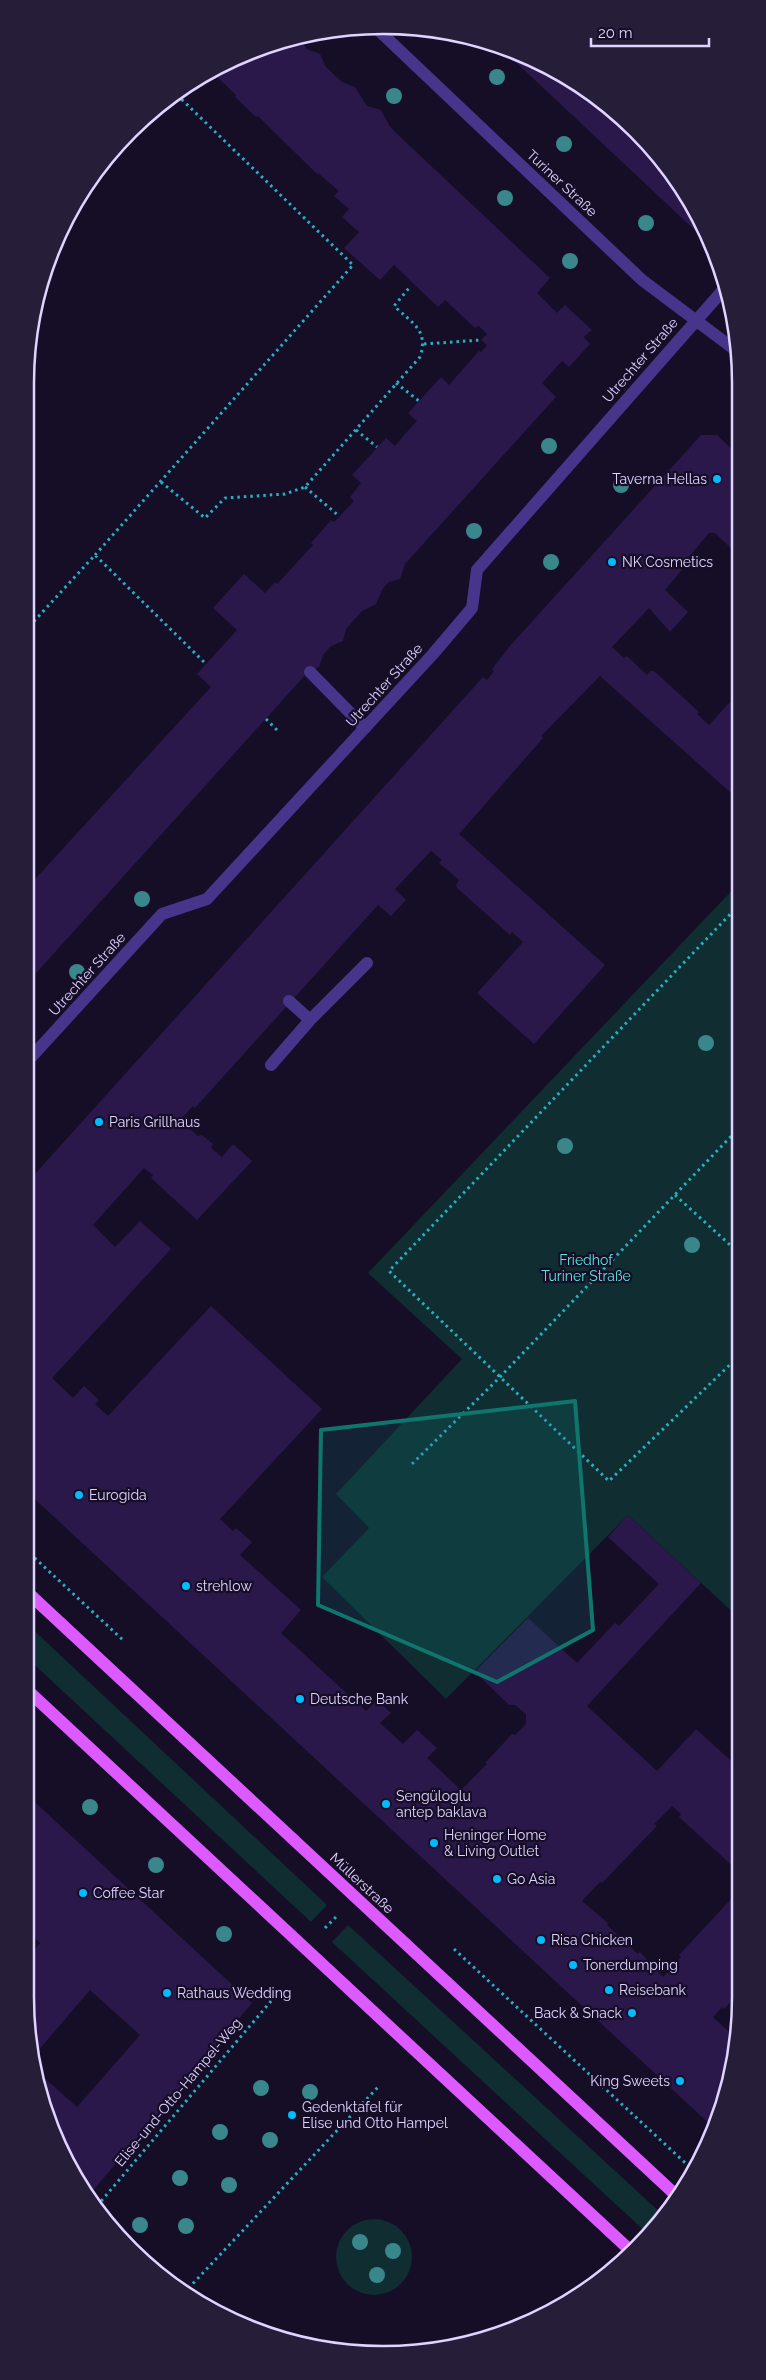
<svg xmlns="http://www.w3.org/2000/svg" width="766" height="2380" viewBox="0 0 766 2380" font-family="Raleway,sans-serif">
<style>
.green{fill:#102d32}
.building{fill:#2a184a}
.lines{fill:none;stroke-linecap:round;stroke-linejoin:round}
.path{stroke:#25b1c1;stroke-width:3;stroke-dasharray:2.5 4;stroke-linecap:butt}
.lane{stroke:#46358a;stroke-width:12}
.street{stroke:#46358a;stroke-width:12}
.primary{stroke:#dc5aff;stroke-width:12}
.tree{fill:#39868b}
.marked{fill:#0f766e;fill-opacity:0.2;stroke:#0f766e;stroke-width:4;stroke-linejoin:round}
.poi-dot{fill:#00bbfe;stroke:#160d27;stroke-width:2}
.labels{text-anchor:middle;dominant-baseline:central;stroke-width:4.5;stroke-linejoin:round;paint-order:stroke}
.street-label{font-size:14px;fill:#e0d3ff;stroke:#160d27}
.poi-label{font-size:14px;fill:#e0d3ff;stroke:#160d27;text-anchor:start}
.park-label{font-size:14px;fill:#55e9dc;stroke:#160d27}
.rim{fill:none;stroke:#e0d3ff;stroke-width:2.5}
</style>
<rect width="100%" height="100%" fill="#160d27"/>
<!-- green -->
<path class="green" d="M739,883L740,1619L628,1515L446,1699L322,1577L369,1528L336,1494L462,1359L368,1273Z
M25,1622L327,1905L311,1922L25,1656Z
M348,1925L664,2216L649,2235L332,1942Z
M336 2257a38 38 0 1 1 76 0a38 38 0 1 1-76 0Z"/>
<!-- building -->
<path class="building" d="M298,36L307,49L320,54L326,67L342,82L355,87L367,106L381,110L389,125L396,133L550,278L537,293L557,313L565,305L592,330L584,337L590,344L569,367L562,361L542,383L556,397L405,564L400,579L389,582L383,588L376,604L362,611L346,629L343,641L331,646L323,655L319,667L307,673L298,683L28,982L25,979V890L211,687L197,674L237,630L213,608L244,574L265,593L275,582L277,584L313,545L311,543L331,520L334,522L354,501L350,497L361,483L352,475L386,438L395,446L405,434L417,421L408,413L441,377L449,385L479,351L481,352L487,345L481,340L487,334L479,326L475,328L445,300L438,307L394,265L380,280L344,248L359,232L342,217L349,209L334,196L339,191L318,173L317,174L258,116L256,117L235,97L236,95L211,71L246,52Z
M505,52L562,73L636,130L704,225L706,232L701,236Z
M701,435H717L738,455V560L735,557L737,554L715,533H709L687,559L689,561L665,590L688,612L670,632L649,608L612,647L624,658L627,656L647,675L650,671H654L699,712L697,714L709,725L739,692V800L600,676L541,736L543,738L459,834L605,965L534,1044L477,993L523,942L512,932L510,935L457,888L456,885L459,880L439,863L442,860L431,851L395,889L406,900L391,916L378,905L195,1108L193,1106L180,1120L198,1136L202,1135L213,1144L211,1148L222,1157L233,1144L252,1161L197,1220L151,1178L153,1175L144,1168L93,1225L115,1247L140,1221L171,1249L52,1378L73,1398L84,1386L99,1400L95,1404L108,1416L211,1306L322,1409L220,1519L233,1531L236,1528L252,1542L240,1555L301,1610L281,1633L366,1711L377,1700L391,1713L380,1723L403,1744L417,1730L437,1748L427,1758L461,1790L487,1764L485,1763L512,1734L515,1735L526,1724V1714L515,1705H509L475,1672L528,1618L577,1663L615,1623L619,1626L659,1584L608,1537L628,1515L701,1583L587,1706L657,1771L696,1729L741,1770V1868L738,1871L679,1817L681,1814L672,1806L654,1824L657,1826L602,1883L600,1882L582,1901L608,1923L607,1925L638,1954L640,1952L663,1977L681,1957L679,1955L732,1898L734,1900L741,1892V1991L724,2009L722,2007L713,2017L737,2039L734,2067L715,2129L25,1490V1185L483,677L487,680L494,671L492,669L509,647Z
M25,1793L252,2003L90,2194L52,2134L32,2067L77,2107L140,2035L90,1990L31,2059L25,1997V1961L40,1943L25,1929Z"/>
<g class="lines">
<!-- path -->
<path class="path" d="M424,344L481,340
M396,383L419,401
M356,430L377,447
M161,482L205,518L225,498L285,494L305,487L420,357C429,330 412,323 394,306L409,288
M305,487L339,516
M95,555L353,265L175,93
M25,631L95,555L205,663
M266,719L277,730
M739,905L389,1271L609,1481L740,1355
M25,1000L27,1002
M675,1195L740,1254
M412,1464L499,1378L739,1128
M25,1549L124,1641
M325,1928L336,1917
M454,1949L694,2171
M97,2206L277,1994
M184,2293L378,2087"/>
<!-- lane -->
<path class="lane" d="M310,672L365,728
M289,1001L310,1020L367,963
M271,1065L310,1020"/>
<!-- street -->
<path class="street" d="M374,26L642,280L738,352
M25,1064L162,914L207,899L433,654L472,608L477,570L724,289"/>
<!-- primary -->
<path class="primary" d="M25,1590L679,2198
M25,1688L633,2253"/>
</g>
<!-- trees -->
<g class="tree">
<circle cx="497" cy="77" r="8"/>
<circle cx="394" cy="96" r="8"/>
<circle cx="564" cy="144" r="8"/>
<circle cx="505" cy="198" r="8"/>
<circle cx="646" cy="223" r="8"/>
<circle cx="570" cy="261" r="8"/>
<circle cx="549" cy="446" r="8"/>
<circle cx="621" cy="485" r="8"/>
<circle cx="474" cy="531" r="8"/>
<circle cx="551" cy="562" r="8"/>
<circle cx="142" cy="899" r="8"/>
<circle cx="77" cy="972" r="8"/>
<circle cx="706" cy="1043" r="8"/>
<circle cx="565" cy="1146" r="8"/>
<circle cx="692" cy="1245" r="8"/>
<circle cx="90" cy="1807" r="8"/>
<circle cx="156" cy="1865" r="8"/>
<circle cx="224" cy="1934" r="8"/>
<circle cx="261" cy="2088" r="8"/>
<circle cx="310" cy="2092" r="8"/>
<circle cx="220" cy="2132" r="8"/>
<circle cx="270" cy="2140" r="8"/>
<circle cx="180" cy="2178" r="8"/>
<circle cx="229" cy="2185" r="8"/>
<circle cx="140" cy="2225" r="8"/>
<circle cx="186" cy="2226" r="8"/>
<circle cx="360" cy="2242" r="8"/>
<circle cx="393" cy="2251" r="8"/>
<circle cx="377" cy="2275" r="8"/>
</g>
<!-- marked area -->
<path class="marked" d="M575,1401L593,1630L497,1682L318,1605L321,1430Z"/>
<!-- markers -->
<g class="poi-dot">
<circle cx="717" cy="479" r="5"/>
<circle cx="612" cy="562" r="5"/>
<circle cx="99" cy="1122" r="5"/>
<circle cx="79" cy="1495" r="5"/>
<circle cx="186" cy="1586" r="5"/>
<circle cx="300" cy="1699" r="5"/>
<circle cx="386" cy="1804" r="5"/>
<circle cx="434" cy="1843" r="5"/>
<circle cx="497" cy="1879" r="5"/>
<circle cx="83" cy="1893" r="5"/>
<circle cx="541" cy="1940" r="5"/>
<circle cx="573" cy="1965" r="5"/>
<circle cx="609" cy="1990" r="5"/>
<circle cx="167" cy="1993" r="5"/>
<circle cx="632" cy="2013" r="5"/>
<circle cx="680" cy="2081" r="5"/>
<circle cx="292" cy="2115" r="5"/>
</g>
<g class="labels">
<!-- street labels -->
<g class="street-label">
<text transform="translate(562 183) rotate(43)">Turiner Straße</text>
<text transform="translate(640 360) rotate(-49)">Utrechter Straße</text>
<text transform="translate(384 685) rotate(-48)">Utrechter Straße</text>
<text transform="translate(87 974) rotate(-48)">Utrechter Straße</text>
<text transform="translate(362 1883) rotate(43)">Müllerstraße</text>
<text transform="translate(178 2092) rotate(-50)">Elise-und-Otto-Hampel-Weg</text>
</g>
<!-- poi labels -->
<g class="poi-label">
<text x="707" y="479" text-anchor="end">Taverna Hellas</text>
<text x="622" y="562">NK Cosmetics</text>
<text x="109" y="1122">Paris Grillhaus</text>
<text x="89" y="1495">Eurogida</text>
<text x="196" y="1586">strehlow</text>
<text x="310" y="1699">Deutsche Bank</text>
<text x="396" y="1796">Sengüloglu<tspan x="396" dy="16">antep baklava</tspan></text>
<text x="444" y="1835">Heninger Home<tspan x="444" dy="16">&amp; Living Outlet</tspan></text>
<text x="507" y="1879">Go Asia</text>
<text x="93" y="1893">Coffee Star</text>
<text x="551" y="1940">Risa Chicken</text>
<text x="583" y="1965">Tonerdumping</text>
<text x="619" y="1990">Reisebank</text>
<text x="177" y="1993">Rathaus Wedding</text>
<text x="622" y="2013" text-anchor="end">Back &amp; Snack</text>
<text x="670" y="2081" text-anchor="end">King Sweets</text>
<text x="302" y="2107">Gedenktafel für<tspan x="302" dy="16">Elise und Otto Hampel</tspan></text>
</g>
<!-- park labels -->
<g class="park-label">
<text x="586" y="1260">Friedhof<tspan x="586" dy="16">Turiner Straße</tspan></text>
</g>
</g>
<!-- crop -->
<path d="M0 0H766V2380H0ZM383 34H383A349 349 0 0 1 732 383V1997A349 349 0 0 1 383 2346H383A349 349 0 0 1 34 1997V383A349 349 0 0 1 383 34Z" fill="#261d38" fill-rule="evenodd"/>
<path class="rim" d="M383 34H383A349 349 0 0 1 732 383V1997A349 349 0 0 1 383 2346H383A349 349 0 0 1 34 1997V383A349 349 0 0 1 383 34Z"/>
<!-- scale -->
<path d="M591 38v8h118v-8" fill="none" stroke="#e0d3ff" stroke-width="2.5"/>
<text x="598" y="38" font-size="15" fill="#e0d3ff" stroke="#160d27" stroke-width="4" paint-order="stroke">20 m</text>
</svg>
